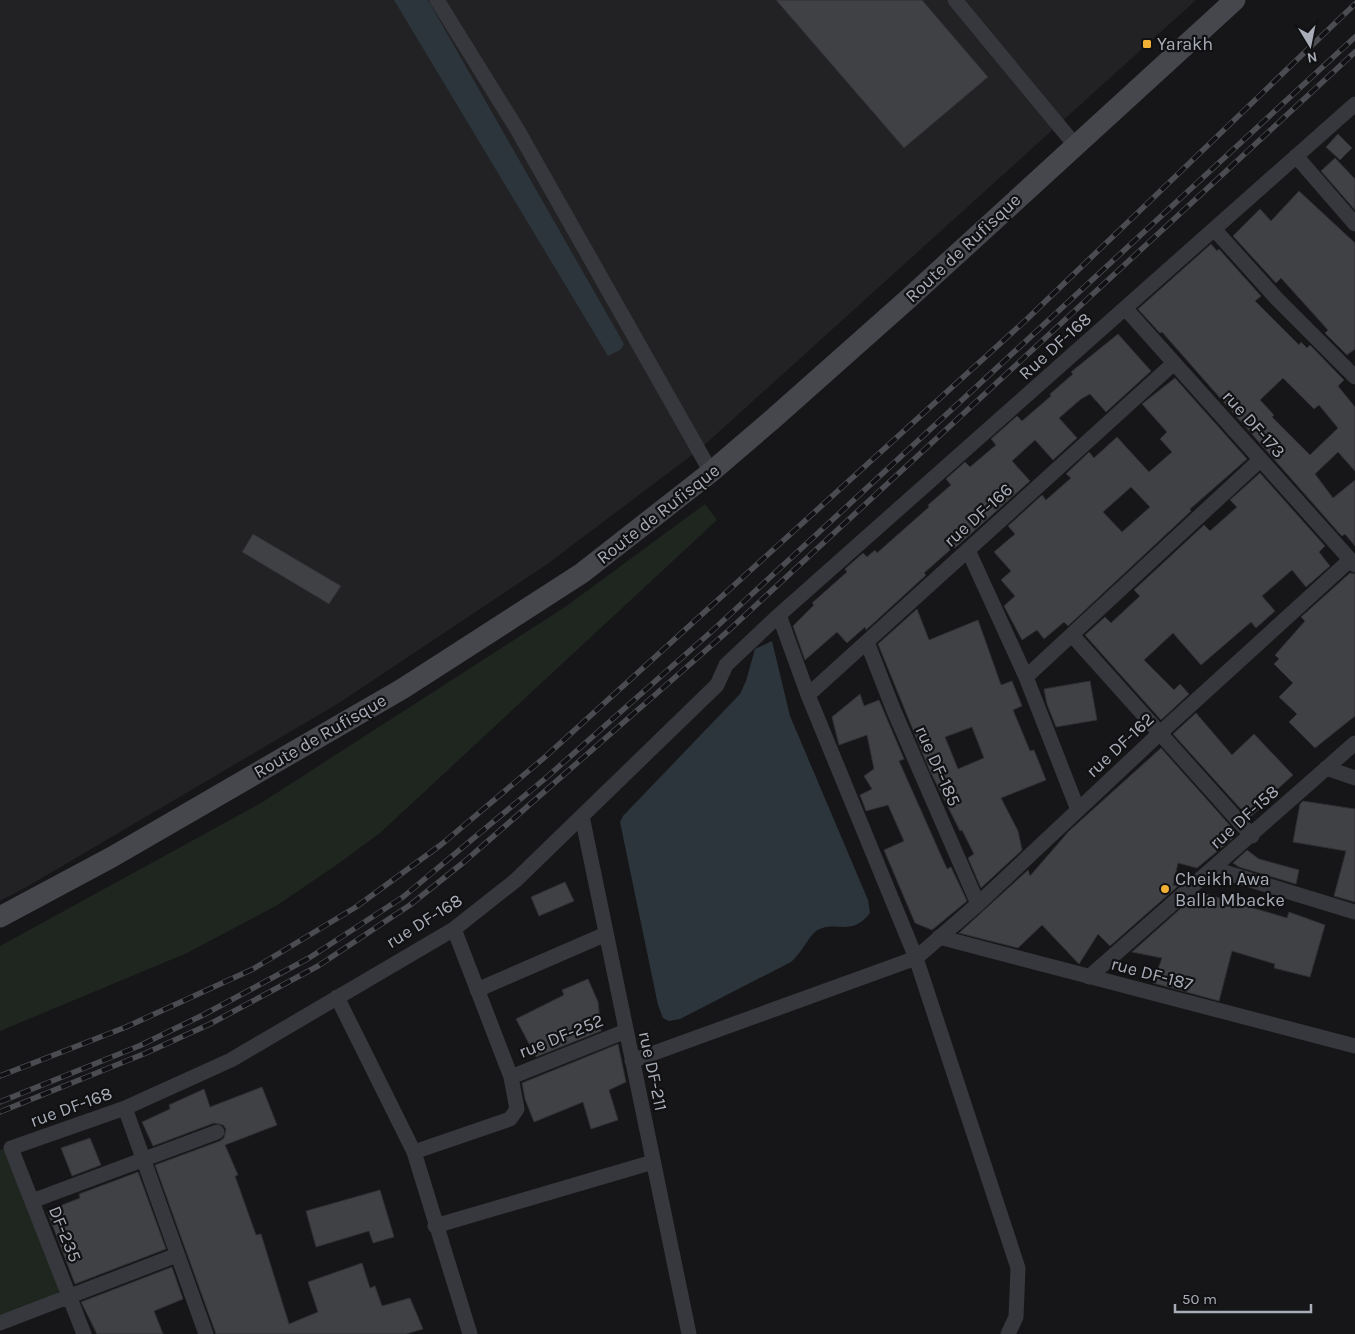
<svg xmlns="http://www.w3.org/2000/svg" width="1355" height="1334" viewBox="0 0 1355 1334" font-family="Karla,sans-serif">
<style>
.built{fill:#222225}
.green{fill:#1e261f}
.water{fill:#2c353c}
.building{fill:#404145;stroke:#303034;fill-rule:evenodd}
.lines{fill:none;stroke-linecap:round;stroke-linejoin:round}
.street{stroke:#37383d;stroke-width:15}
.secondary{stroke:#45474d;stroke-width:21}
.rail-casing{stroke:#4a4c52;stroke-width:5.5}
.rail{stroke:#111113;stroke-width:4;stroke-dasharray:11;stroke-linecap:butt}
.poi-dot{fill:#f2b134;stroke:#111113;stroke-width:2}
.labels{text-anchor:middle;dominant-baseline:central;stroke-width:4.5;stroke-linejoin:round;paint-order:stroke}
.poi-label{font-size:18px;fill:#a8adb8;stroke:#111113;text-anchor:start}
.street-label{font-size:18px;fill:#a8adb8;stroke:#111113}
</style>
<rect width="100%" height="100%" fill="#161618"/>
<!-- built -->
<path class="built" d="M0,0H1196L700,449L546,565L339,703L30,885L0,901Z"/>
<!-- green -->
<path class="green" d="M705,504L717,520L380,833L335,866L276,906L187,953L0,1031V946L261,803L565,607Z
M4,1149L63,1294L0,1319V1150Z"/>
<!-- water -->
<path class="water" d="M394,0H428L624,344L620,350L608,356Z
M772,641L790,716L868,900L870,913C851,938 835,919 816,931C809,936 801,954 791,962L680,1019L669,1021L663,1018L658,1005L620,822L623,816L740,694L746,681L755,649Z"/>
<!-- building -->
<path class="building" d="M776,0H922L988,77L904,148Z
M1338,134L1352,148L1340,160L1326,147Z
M1335,158L1355,179V210L1321,171Z
M1299,191L1355,243V349L1347,355L1325,333L1328,330L1281,278L1276,283L1233,236L1260,209L1271,221Z
M1211,244L1217,251L1219,249L1261,296L1255,301L1299,345L1301,342L1307,348L1310,345L1344,380L1338,386L1355,407V471L1338,452L1315,474L1333,498L1355,480V546L1345,534L1342,536L1339,533L1162,332L1160,333L1138,309ZM1283,378L1314,409L1319,405L1338,428L1310,455L1272,417L1274,415L1260,400Z
M1118,334L1151,371L1106,412L1090,394L1081,399L1059,418L1077,438L1053,460L1035,440L1012,461L1030,481L955,548L949,547L950,550L924,573L926,575L866,630L865,627L847,643L837,632L805,660L793,626L814,605L812,603L847,572L845,569L863,553L867,557L875,550L877,553L929,507L928,505L951,485L946,479L965,462L970,467L996,445L991,439L1017,416L1022,421L1051,396L1050,394L1073,374L1071,372Z
M1175,378L1247,459L1190,509L1191,511L1068,626L1064,622L1044,639L1037,630L1022,640L1004,606L1015,596L1001,580L1011,571L994,552L1015,534L1008,526L1042,495L1046,500L1071,478L1066,474L1089,452L1094,458L1117,437L1149,472L1172,452L1160,439L1167,432L1142,404ZM1131,487L1150,507L1122,532L1103,512Z
M1260,473L1325,546L1319,552L1330,566L1306,587L1292,570L1262,596L1275,611L1256,628L1251,622L1201,665L1173,633L1144,660L1174,690L1180,684L1189,694L1161,720L1085,635L1105,617L1111,623L1140,596L1134,590L1204,525L1210,531L1237,507L1230,500Z
M253,534L341,586L329,604L242,552Z
M1350,573L1355,574V716L1315,748L1289,722L1297,714L1279,697L1293,683L1274,664L1279,659L1275,655L1305,621L1301,617Z
M917,609L929,640L978,620L1001,685L1012,681L1022,706L1013,710L1030,751L1034,750L1046,780L1001,798L1018,831L1022,850L981,888L968,858L974,854L962,830L960,831L929,769L878,644ZM972,727L984,758L958,769L945,737Z
M1090,681L1097,720L1056,727L1047,704L1044,689Z
M860,694L864,706L879,700L904,759L899,761L947,869L951,867L967,901L932,930L915,923L884,850L904,841L888,805L866,811L860,795L872,789L864,776L874,769L867,735L839,745L832,717Z
M1196,713L1232,755L1254,734L1293,775L1271,795L1274,796L1249,818L1173,734Z
M1161,748L1234,830L1236,833L1232,839L1197,868L1178,863L1173,885L1178,886L1110,946L1098,934L1079,964L1042,925L1018,948L959,933L1028,870L1030,876L1069,831Z
M1303,801L1355,809V902L1334,896L1346,851L1293,842L1300,804Z
M1247,850L1259,859L1299,870L1296,884L1239,867L1233,863Z
M565,882L574,901L539,916L531,897Z
M1199,892L1287,918L1289,912L1325,925L1310,977L1274,968L1275,964L1232,951L1219,1001L1153,983L1162,958L1132,952Z
M588,979L598,1002L601,1031L536,1057L516,1019L564,995L562,990Z
M618,1044L626,1082L609,1090L618,1120L591,1129L583,1102L534,1122L525,1099L522,1083Z
M262,1087L277,1125L225,1145L238,1175L235,1176L256,1235L261,1234L289,1324L318,1312L308,1282L362,1263L370,1288L375,1286L382,1306L410,1298L423,1329L406,1334H216L155,1165L220,1141L224,1138L226,1129L223,1125L214,1123L153,1146L142,1122L170,1109L169,1105L204,1089L210,1107Z
M90,1138L101,1165L72,1176L61,1148Z
M138,1172L166,1249L75,1284L47,1211L80,1198L79,1194Z
M380,1190L394,1237L373,1243L369,1231L316,1247L306,1211Z
M172,1267L183,1299L154,1311L163,1334H97L81,1302Z"/>
<g class="lines">
<!-- street -->
<path class="street" d="M437,0L517,129L711,472
M955,0L1075,145
M1296,156L1355,224
M1214,229L1277,299L1355,377
M1125,308L1355,565
M968,550L1026,677L1078,810
M779,615L808,695L916,958L1018,1268L1016,1317L1008,1334
M1072,635L1252,836
M867,642L894,711L978,904
M1026,677L1260,460
M808,695L1174,363
M1326,768L1355,778
M582,816L689,1334
M1214,869L1355,912
M939,937L1355,1046
M1089,977L1355,743
M477,990L606,934
M337,997L414,1152L470,1334
M632,1061L916,958L978,904L1160,733L1350,560
M511,1077L626,1031
M125,1108L206,1334
M414,1152L510,1119L517,1109L511,1077L454,929
M32,1201L217,1132
M435,1226L653,1162
M0,1323L177,1255
M84,1334L11,1148L125,1108L231,1060L454,929L516,880L717,685L726,665L779,615L1355,104"/>
<!-- secondary -->
<path class="secondary" d="M0,917L112,857L402,689L582,573L711,472L774,418L908,299L1235,0"/>
<!-- rail casing -->
<g class="rail-casing">
<path id="rail" d="M0,1076L126,1027L253,969L356,907L442,844L545,757L1026,320L1355,4
M0,1102L139,1046L205,1014L309,958L403,897L547,777L712,631L1355,37
M0,1112L146,1053L210,1024L318,966L410,905L464,862L728,631L1355,52"/>
</g>
<!-- rail -->
<use href="#rail" class="rail"/>
</g>
<!-- markers -->
<g class="poi-dot">
<rect x="1142" y="39" width="10" height="10" rx="2.5"/>
<circle cx="1165" cy="889" r="5"/>
</g>
<g class="labels">
<!-- poi labels -->
<g class="poi-label">
<text x="1157" y="44">Yarakh</text>
<text x="1175" y="879">Cheikh Awa<tspan x="1175" dy="21">Balla Mbacke</tspan></text>
</g>
<!-- street labels -->
<g class="street-label">
<text transform="translate(963 248) rotate(-43)">Route de Rufisque</text>
<text transform="translate(1055 346) rotate(-42)">Rue DF-168</text>
<text transform="translate(1254 424) rotate(48)">rue DF-173</text>
<text transform="translate(658 514) rotate(-38)">Route de Rufisque</text>
<text transform="translate(978 515) rotate(-42)">rue DF-166</text>
<text transform="translate(320 736) rotate(-30)">Route de Rufisque</text>
<text transform="translate(1120 745) rotate(-43)">rue DF-162</text>
<text transform="translate(938 766) rotate(66)">rue DF-185</text>
<text transform="translate(1244 817) rotate(-42)">rue DF-158</text>
<text transform="translate(424 921) rotate(-32)">rue DF-168</text>
<text transform="translate(1152 974) rotate(15)">rue DF-187</text>
<text transform="translate(561 1036) rotate(-22)">rue DF-252</text>
<text transform="translate(653 1071) rotate(78)">rue DF-211</text>
<text transform="translate(71 1107) rotate(-20)">rue DF-168</text>
<text transform="translate(65 1234) rotate(68)">DF-235</text>
</g>
</g>
<!-- north arrow -->
<g transform="translate(1310 45) rotate(170)" stroke="#111113" stroke-width="4" paint-order="stroke">
<path d="M0-4L9 19L0 12L-9 19Z" fill="#a8adb8"/>
<text y="-8" font-size="14" font-weight="bold" text-anchor="middle" fill="#a8adb8">N</text>
</g>
<!-- scale -->
<path d="M1175 1304v8h136v-8" fill="none" stroke="#a8adb8" stroke-width="2.5"/>
<text x="1182" y="1304" font-size="15" fill="#a8adb8" stroke="#111113" stroke-width="4" paint-order="stroke">50 m</text>
</svg>
